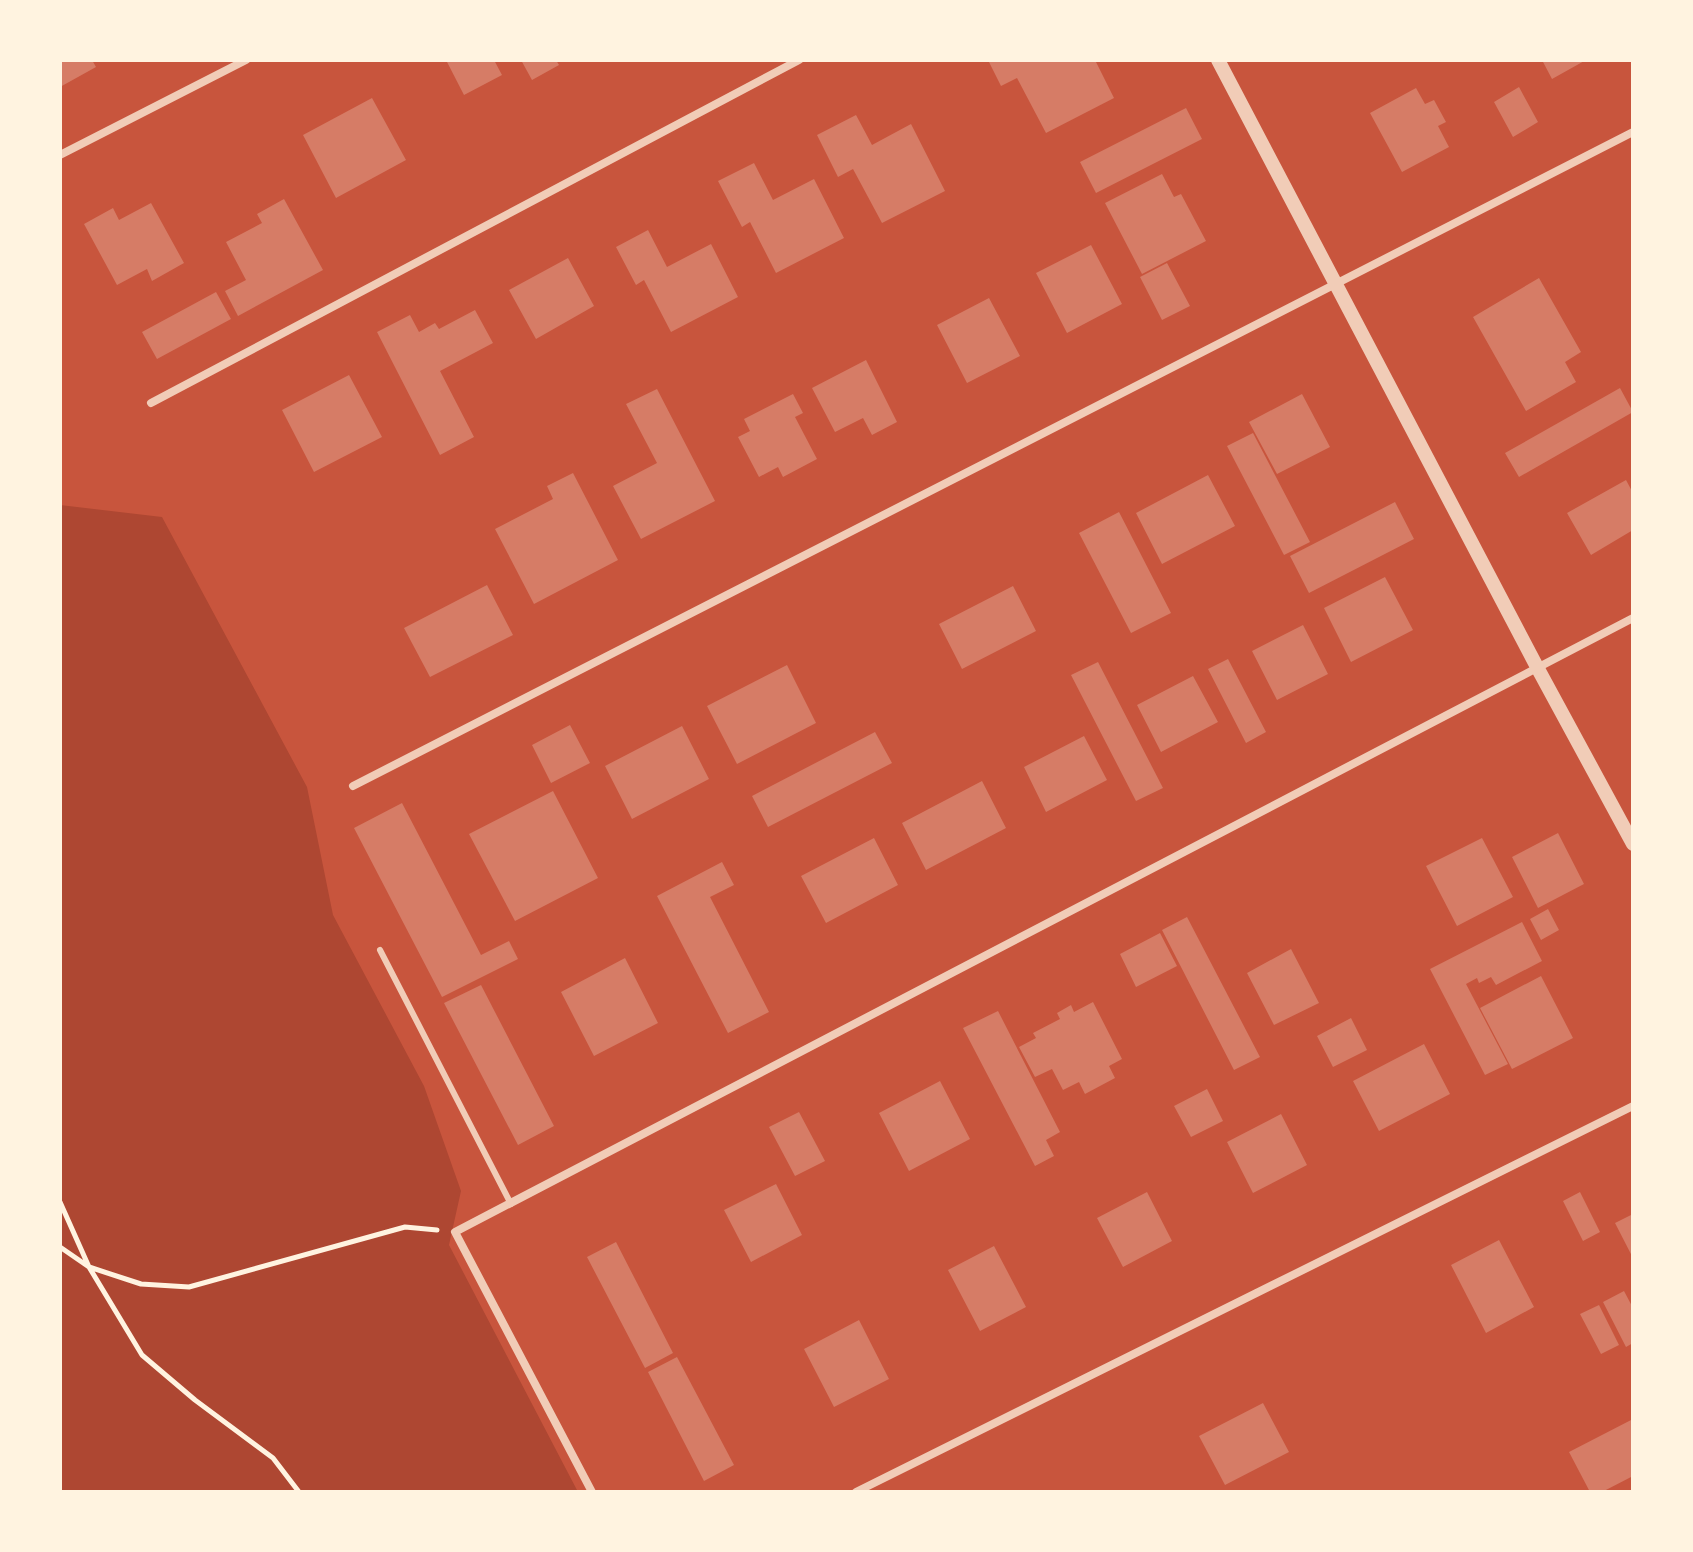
<svg xmlns="http://www.w3.org/2000/svg" width="1693" height="1552" viewBox="0 0 1693 1552" font-family="'Roboto Condensed',sans-serif">
<style>
.green{fill:#ae4732}
.building{fill:#d67c66}
.lines{fill:none;stroke-linecap:round;stroke-linejoin:round}
.path{stroke:#fff3e0;stroke-width:5}
.service{stroke:#f1ccb7;stroke-width:6}
.minor{stroke:#f1ccb7;stroke-width:8}
.tertiary{stroke:#f1ccb7;stroke-width:14}
</style>
<rect width="100%" height="100%" fill="#c8553d"/>
<!-- green -->
<path class="green" d="M60,505L162,517L307,787L333,915L424,1086L461,1191L449,1245L578,1492H60Z"/>
<!-- building -->
<path class="building" d="M60,60H92L96,67L60,87Z
M446,60H494L502,75L464,95Z
M521,60H556L559,65L532,80Z
M988,60H1095L1114,98L1046,133L1017,78L1001,86Z
M1542,60H1586L1552,79Z
M1519,87L1538,122L1513,137L1494,102Z
M1416,88L1425,104L1434,100L1446,122L1438,126L1449,147L1402,172L1370,113Z
M372,98L406,160L336,198L303,135Z
M1186,108L1202,139L1096,193L1080,162Z
M856,115L872,145L911,124L945,191L882,223L853,169L838,177L817,135Z
M754,163L773,200L814,179L844,238L776,273L750,222L742,227L718,181Z
M1162,174L1174,197L1181,194L1206,241L1142,274L1105,203Z
M284,199L323,270L238,316L225,291L246,280L226,242L262,223L257,214Z
M151,203L184,263L152,281L147,269L117,285L84,224L113,208L119,220Z
M648,230L667,267L711,244L738,297L671,332L644,280L636,285L616,247Z
M1091,245L1122,304L1067,333L1036,273Z
M568,258L594,306L536,339L509,290Z
M1167,263L1190,306L1162,320L1140,277Z
M1539,278L1581,352L1565,362L1576,382L1526,411L1473,317Z
M216,292L231,319L157,359L142,332Z
M989,298L1020,356L967,383L937,325Z
M475,310L493,343L440,371L474,437L440,455L377,332L410,315L419,332L435,323L439,329Z
M866,360L897,422L872,435L863,418L835,432L812,388Z
M349,375L382,437L314,472L282,410Z
M1620,388L1633,412L1519,477L1505,453Z
M657,389L715,501L641,539L613,486L657,463L626,404Z
M793,394L803,413L795,417L817,459L783,477L778,467L759,477L738,437L750,431L744,419Z
M1302,394L1330,447L1277,474L1249,422Z
M1253,433L1310,542L1284,555L1227,446Z
M573,473L618,560L534,604L495,529L553,499L547,486Z
M1208,475L1235,526L1162,564L1136,513Z
M1626,480L1633,493V530L1591,555L1567,513Z
M1395,502L1414,539L1309,593L1290,556Z
M1119,512L1171,613L1131,633L1079,533Z
M1385,577L1413,630L1351,662L1324,608Z
M487,585L513,635L430,677L404,628Z
M1013,586L1036,631L962,669L939,624Z
M1303,625L1328,674L1277,700L1252,651Z
M1228,659L1266,732L1246,743L1208,669Z
M1098,662L1163,788L1136,801L1071,675Z
M787,665L816,723L737,764L707,706Z
M1193,676L1218,722L1161,752L1137,705Z
M570,725L590,763L551,783L532,745Z
M682,726L709,779L632,819L605,766Z
M875,732L892,763L768,827L752,796Z
M1084,736L1107,780L1046,812L1024,767Z
M982,781L1006,828L926,870L902,823Z
M553,791L598,878L515,921L469,834Z
M402,803L481,955L509,941L518,959L442,997L354,828Z
M1558,833L1584,884L1538,908L1512,857Z
M874,838L898,885L826,923L801,876Z
M1482,838L1513,897L1457,926L1426,866Z
M722,862L734,885L710,897L769,1012L728,1033L657,896Z
M1548,909L1559,930L1541,940L1530,919Z
M1187,917L1260,1057L1234,1070L1162,930Z
M1522,922L1542,961L1496,985L1491,977L1479,983L1477,978L1466,984L1508,1064L1485,1075L1430,969Z
M1160,933L1177,966L1136,987L1120,954Z
M1291,949L1319,1003L1274,1025L1247,973Z
M625,958L658,1023L594,1056L561,992Z
M1541,976L1573,1038L1512,1069L1480,1008Z
M481,985L554,1126L518,1145L444,1003Z
M1093,1002L1122,1059L1109,1066L1115,1078L1085,1094L1079,1082L1063,1090L1052,1069L1035,1077L1019,1047L1036,1038L1033,1033L1060,1019L1057,1013L1071,1005L1074,1012Z
M998,1011L1060,1132L1046,1140L1054,1156L1035,1166L963,1028Z
M1351,1018L1367,1050L1333,1067L1317,1036Z
M1424,1044L1450,1094L1379,1131L1353,1081Z
M940,1081L970,1139L909,1171L879,1113Z
M1207,1089L1223,1121L1191,1137L1174,1106Z
M799,1112L825,1161L795,1176L769,1127Z
M1281,1114L1307,1165L1253,1193L1227,1142Z
M776,1184L802,1235L751,1262L724,1210Z
M1147,1192L1172,1241L1123,1267L1097,1218Z
M1580,1192L1600,1232L1583,1241L1563,1201Z
M1633,1214V1258L1615,1223Z
M1499,1240L1534,1307L1486,1333L1451,1265Z
M616,1242L673,1353L645,1368L587,1257Z
M994,1246L1026,1307L980,1331L948,1270Z
M1624,1291L1633,1308V1343L1626,1347L1603,1302Z
M1599,1305L1619,1345L1601,1354L1580,1314Z
M859,1320L889,1379L834,1407L804,1349Z
M677,1357L734,1465L704,1481L648,1372Z
M1263,1403L1289,1452L1225,1485L1199,1436Z
M1633,1419V1476L1602,1492H1590L1569,1452Z"/>
<g class="lines">
<!-- path -->
<path class="path" d="M60,1202L89,1267L142,1355L195,1400L273,1458L299,1492
M60,1247L89,1267L141,1284L189,1287L405,1227L437,1230"/>
<!-- service -->
<path class="service" d="M380,950L511,1204"/>
<!-- minor -->
<path class="minor" d="M60,155L246,60
M151,403L799,60
M353,786L1633,132
M592,1492L455,1232L1633,618
M856,1492L1633,1106"/>
<!-- tertiary -->
<path class="tertiary" d="M1218,60L1537,667L1633,844"/>
</g>
<!-- border -->
<rect width="1693" height="1552" fill="none" stroke="#fff3e0" stroke-width="124"/>
</svg>
